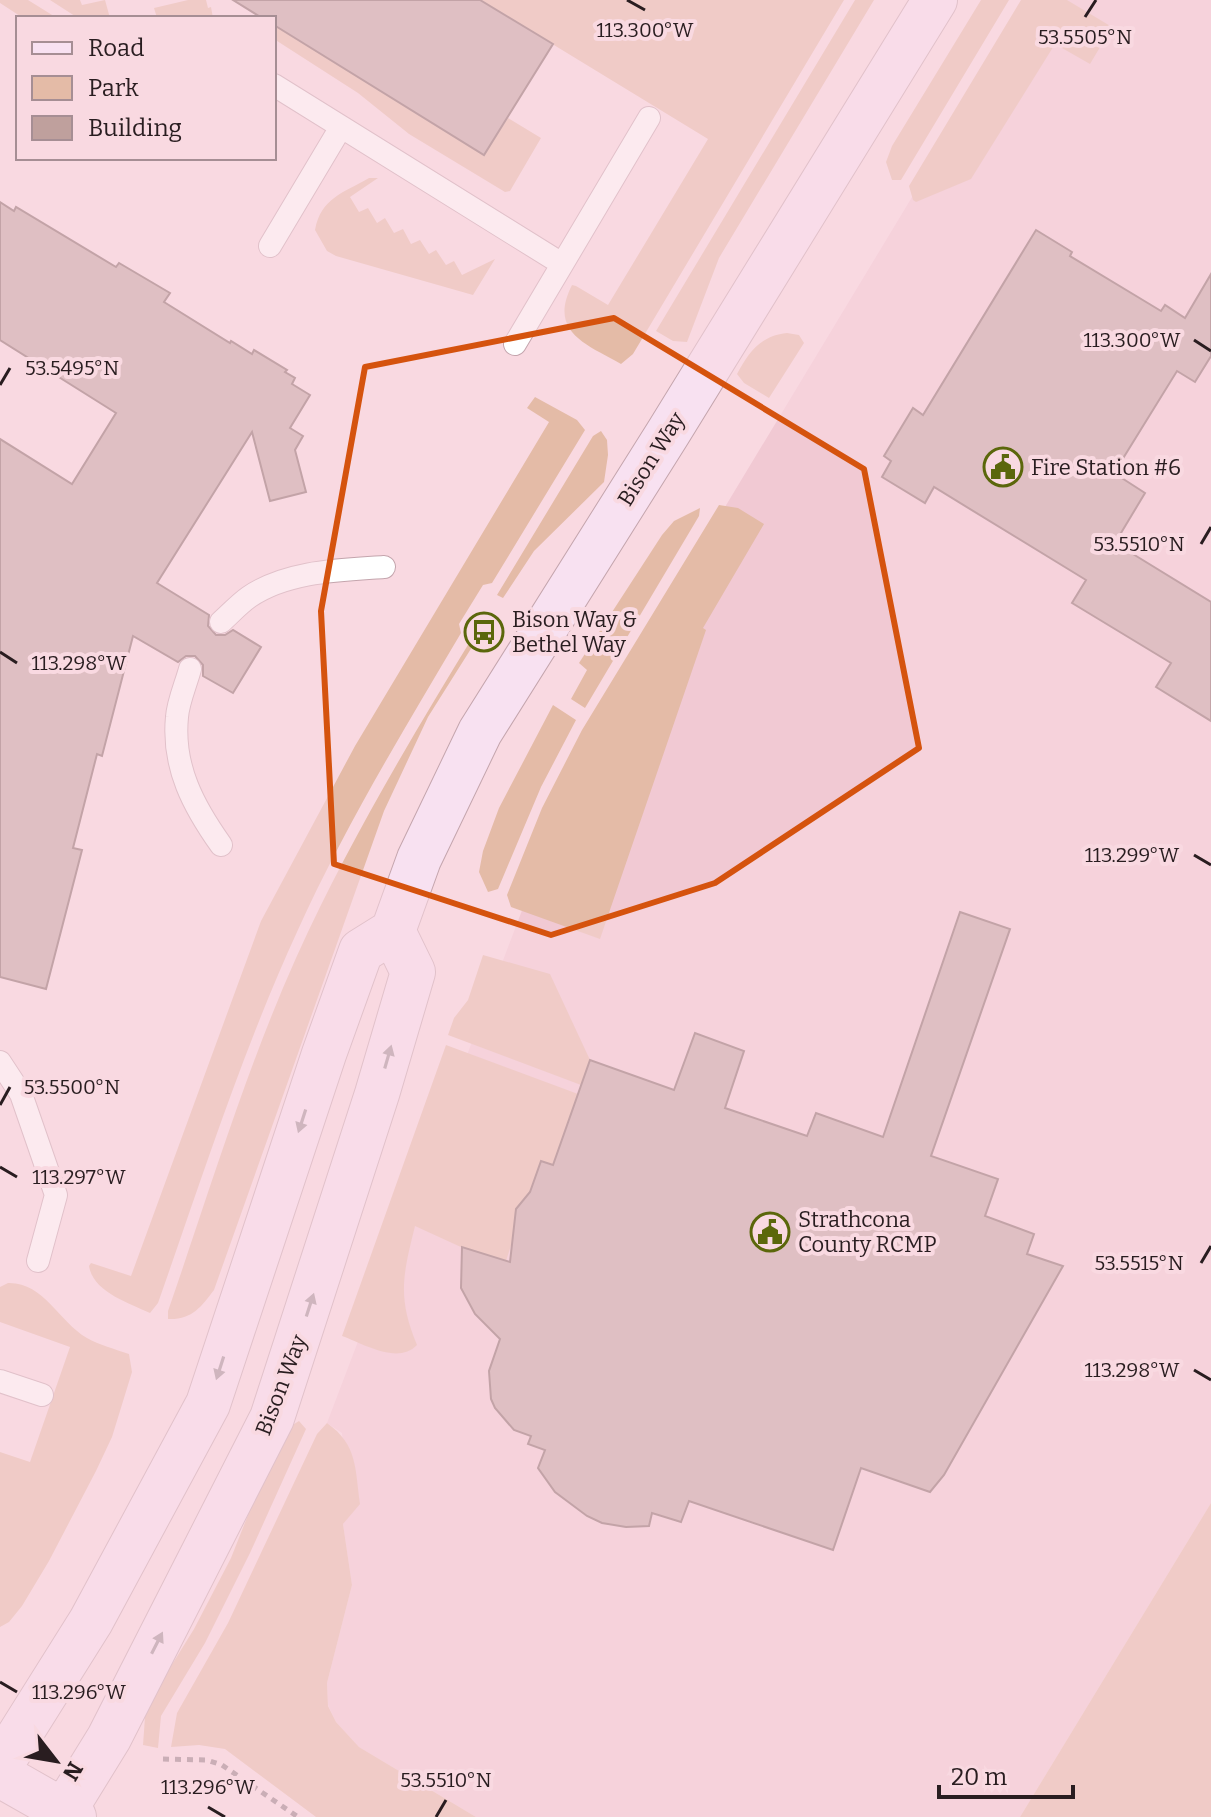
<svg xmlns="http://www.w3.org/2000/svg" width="1211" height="1817" viewBox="0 0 1211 1817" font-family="Bitter,serif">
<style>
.built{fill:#f1c9d3}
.green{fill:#e4bba7}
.building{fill:#bfa09d;stroke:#806361;stroke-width:2}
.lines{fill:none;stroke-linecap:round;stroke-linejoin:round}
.lane-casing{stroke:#c4a5ad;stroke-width:24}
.secondary-casing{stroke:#c4a5ad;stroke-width:46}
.path{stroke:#907a80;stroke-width:5;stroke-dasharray:6 6;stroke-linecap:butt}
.lane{stroke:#fff;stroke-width:22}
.secondary{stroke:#f8e1f1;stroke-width:44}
.oneway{fill:#9b8993}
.marked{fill:none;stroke:#d5530e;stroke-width:6;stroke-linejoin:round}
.ticks{fill:none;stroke:#291d20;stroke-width:3}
.labels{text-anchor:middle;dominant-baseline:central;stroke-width:8;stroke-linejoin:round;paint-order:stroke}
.street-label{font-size:22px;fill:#291d20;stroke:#f9d9e1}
.poi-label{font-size:22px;fill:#291d20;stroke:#f9d9e1;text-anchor:start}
.ticks-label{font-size:20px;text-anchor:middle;fill:#291d20;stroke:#f9d9e1;stroke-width:8;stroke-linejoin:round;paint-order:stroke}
</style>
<rect width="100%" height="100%" fill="#f9d9e1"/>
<!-- built -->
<path class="built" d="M1031,0H1211V1503L1020,1817H476L359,1747L336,1722L328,1705L327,1683L352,1585L343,1524L349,1514L342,1433L327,1423L591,729Z"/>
<!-- green -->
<path class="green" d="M0,0H28L57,18H23L0,3Z
M50,0H80L82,5L105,0L110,18H78Z
M188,0H206L208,8L211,7L213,18H157L154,8Z
M480,0H844L633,354L621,364C586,344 548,332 572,285L576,286L608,305L708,139Z
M855,0H874L719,258L687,342L673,341L656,331Z
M981,0H1009L901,180H892L886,162L892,146Z
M1021,0H1067L1112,27L1090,64L1055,44L971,179L916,202L913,200L909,186Z
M274,18L275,26L484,155L508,118L541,138L510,191L505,192L409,134L358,93L274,39Z
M369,178H378L350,197L359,212L368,208L377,223L385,218L394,233L403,229L411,244L420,240L429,254L436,250L446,265L454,261L462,275L495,259L473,295L336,256L327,251L315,230C321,198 343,193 369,178Z
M787,333L799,335L804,343L769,398L744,383L737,374C749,352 760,336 787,333Z
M535,397L577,420L585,430L492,583L483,585L459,624L461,633C403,731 344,828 297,932C242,1052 202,1178 158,1303L150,1313C129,1303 93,1292 89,1266L91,1263L131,1276L261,921L355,746L549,422L527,408Z
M601,431L607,440L608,455L604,482L534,551L503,598L497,595L593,436Z
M719,505L738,508L764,524L703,628L706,630L600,939L511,907L507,895L542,808L582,730Z
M700,508L699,516L585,708L571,699L587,670L579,663L662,535L674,521Z
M474,635L479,636L428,717L384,811L214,1290C201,1307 192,1320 168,1319V1311C209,1193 245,1072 296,958C347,845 410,740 474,635Z
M553,705L576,720L541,787L498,889L488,892L479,872L483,851L499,808Z
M483,955L550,974L590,1060L581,1085L448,1035L454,1018L468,1000Z
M446,1045L578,1094L553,1165L541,1161L530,1192L516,1209L513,1239L506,1261L463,1248L415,1226C403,1275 397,1297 417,1345C398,1365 364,1344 342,1336Z
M8,1283C44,1282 58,1321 87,1338C99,1345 115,1349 129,1354L132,1372L112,1437L96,1471L49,1561L22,1606L9,1622L0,1627V1452L30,1462L70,1347L0,1322V1287Z
M299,1421L306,1429L250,1553L205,1643L161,1716L158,1748L143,1745L145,1717L150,1700L194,1629L231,1558L278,1439L286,1429Z
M327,1423C358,1445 355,1469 360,1504L343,1524L352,1585L327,1683L328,1706L336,1722L359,1747L476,1817H316L225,1749L199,1745L171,1747L177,1713L228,1623L317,1434Z
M1211,1503V1817H1020Z"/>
<!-- building -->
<path class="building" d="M233,0H480L553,44L484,155L274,25V18H262Z
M0,202L14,211L16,207L116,267L119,263L170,293L164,302L230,343L231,341L252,354L254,350L287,370L285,372L295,378L292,384L310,395L290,428L303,436L295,450L306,492L270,501L252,432L157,583L209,615L208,626L216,635H225L233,630L261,647L233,693L203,676V665L195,656H186L178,662L133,636L102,756L97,754L73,848L82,850L46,989L0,977V439L72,484L116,413L0,340Z
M1036,230L1072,252L1070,256L1161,311L1165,305L1185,318L1211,274V356L1195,382L1177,371L1114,473L1145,493L1115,543L1211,602V721L1156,687L1171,663L1072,603L1086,580L934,487L925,503L882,477L891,461L884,456L913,408L923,415Z
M960,912L1010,929L931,1156L998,1179L985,1216L1034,1234L1027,1254L1063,1266L944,1475L930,1492L861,1468L833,1550L689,1501L681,1522L652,1513L649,1526L626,1527L602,1523L587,1516L555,1492L538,1468L545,1450L528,1444L531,1436L514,1430L495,1408L491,1399L489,1371L500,1339L475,1314L461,1288L462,1247L510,1262L516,1209L530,1192L541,1161L553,1165L590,1060L674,1090L695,1033L744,1051L725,1108L807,1136L816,1113L883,1137Z"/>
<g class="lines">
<!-- lane casing -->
<g class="lane-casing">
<path id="lane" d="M274,85L562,264
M270,246L341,127
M515,344L649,118
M221,622C230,614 239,604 249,597C287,571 340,570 384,567
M190,669C186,684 178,702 177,717C172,767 194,807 221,845
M0,1062L21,1094L56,1195L38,1261
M0,1381L42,1395"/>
</g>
<!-- secondary casing -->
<g class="secondary-casing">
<path id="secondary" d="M0,1766L91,1621L208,1404L324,1054L361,951L393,931L419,859L480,732L668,433L935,0
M0,1775L74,1817
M64,1811L109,1738L272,1418L377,1094L413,972L393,931"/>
</g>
<!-- path -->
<path class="path" d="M163,1759L207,1760L222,1765L298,1817"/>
<!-- lane -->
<use href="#lane" class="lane"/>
<!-- secondary -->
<use href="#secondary" class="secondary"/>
</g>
<!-- one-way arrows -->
<defs><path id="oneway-solid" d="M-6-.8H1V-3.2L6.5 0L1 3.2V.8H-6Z" transform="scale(2)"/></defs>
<g class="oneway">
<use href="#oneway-solid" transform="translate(388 1057) rotate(-74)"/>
<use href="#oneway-solid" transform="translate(302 1121) rotate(108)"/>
<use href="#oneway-solid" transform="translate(310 1305) rotate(-72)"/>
<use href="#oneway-solid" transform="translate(220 1368) rotate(108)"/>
<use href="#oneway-solid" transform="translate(157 1643) rotate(-63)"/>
</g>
<!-- marked area -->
<path d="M0 0H1211V1817H0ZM614,318L864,469L919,748L715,883L551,935L334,864L321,611L365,367Z" fill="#f9d9e1" fill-opacity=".55" fill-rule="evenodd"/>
<path class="marked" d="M614,318L864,469L919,748L715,883L551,935L334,864L321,611L365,367Z"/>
<!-- ticks -->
<path class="ticks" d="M627,0L645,10M1085,17L1096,0M1194,340L1211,351M0,385L10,368M1201,544L1211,527M0,652L17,663M1194,855L1211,865M0,1105L10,1087M0,1167L17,1177M1201,1263L1211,1246M1194,1370L1211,1380M0,1682L17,1692M208,1807L225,1817M436,1817L446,1800"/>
<!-- icons -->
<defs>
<g id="civic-ring" transform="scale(2)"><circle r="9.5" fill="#f9d9e1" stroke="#5b670b" stroke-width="1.5"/><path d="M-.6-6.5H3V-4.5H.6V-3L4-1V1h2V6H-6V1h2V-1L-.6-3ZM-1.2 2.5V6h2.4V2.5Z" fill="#5b670b"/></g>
<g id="bus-ring" transform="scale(2)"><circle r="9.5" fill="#f9d9e1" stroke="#5b670b" stroke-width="1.5"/><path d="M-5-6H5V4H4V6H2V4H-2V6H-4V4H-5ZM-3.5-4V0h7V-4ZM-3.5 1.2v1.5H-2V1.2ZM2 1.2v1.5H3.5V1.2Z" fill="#5b670b"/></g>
</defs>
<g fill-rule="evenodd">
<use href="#civic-ring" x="1003" y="467"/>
<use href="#bus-ring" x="484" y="632"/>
<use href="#civic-ring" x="770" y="1232"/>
</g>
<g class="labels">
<!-- street labels -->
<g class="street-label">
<text transform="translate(651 459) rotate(-58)">Bison Way</text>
<text transform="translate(281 1385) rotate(-69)">Bison Way</text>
</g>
<!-- poi labels -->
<g class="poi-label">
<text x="1031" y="467">Fire Station #6</text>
<text x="512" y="619">Bison Way &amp;<tspan x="512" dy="25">Bethel Way</tspan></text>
<text x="798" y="1219">Strathcona<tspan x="798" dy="25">County RCMP</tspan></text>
</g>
</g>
<g class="ticks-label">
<text x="645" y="37">113.300°W</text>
<text x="1085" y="44">53.5505°N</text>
<text x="1132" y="347">113.300°W</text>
<text x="72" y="375">53.5495°N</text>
<text x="1139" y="551">53.5510°N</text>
<text x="79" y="670">113.298°W</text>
<text x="1132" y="862">113.299°W</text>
<text x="72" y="1094">53.5500°N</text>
<text x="79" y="1184">113.297°W</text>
<text x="1139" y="1270">53.5515°N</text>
<text x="1132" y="1377">113.298°W</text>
<text x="79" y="1699">113.296°W</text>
<text x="446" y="1787">53.5510°N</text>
<text x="208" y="1794">113.296°W</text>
</g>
<!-- legend -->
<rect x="16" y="16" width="260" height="144" fill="#f9d9e1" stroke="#a68e94" stroke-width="2"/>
<rect x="32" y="42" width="40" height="12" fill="#f8e1f1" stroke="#a68e94" stroke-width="2"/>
<text x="88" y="56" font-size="24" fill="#291d20">Road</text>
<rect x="32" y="76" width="40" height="24" fill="#e4bba7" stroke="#a68e94" stroke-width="2"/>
<text x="88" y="96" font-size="24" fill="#291d20">Park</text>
<rect x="32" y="116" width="40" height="24" fill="#bfa09d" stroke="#a68e94" stroke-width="2"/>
<text x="88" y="136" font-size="24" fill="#291d20">Building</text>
<!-- north arrow -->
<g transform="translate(56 1761) rotate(121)" stroke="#f9d9e1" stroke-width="6" paint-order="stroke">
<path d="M0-6L14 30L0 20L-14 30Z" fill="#291d20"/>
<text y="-12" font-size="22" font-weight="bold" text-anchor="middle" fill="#291d20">N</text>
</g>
<!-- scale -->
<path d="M939 1785v12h134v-12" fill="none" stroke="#291d20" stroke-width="4"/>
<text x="951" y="1785" font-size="24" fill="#291d20" stroke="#f9d9e1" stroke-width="6" paint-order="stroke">20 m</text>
</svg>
